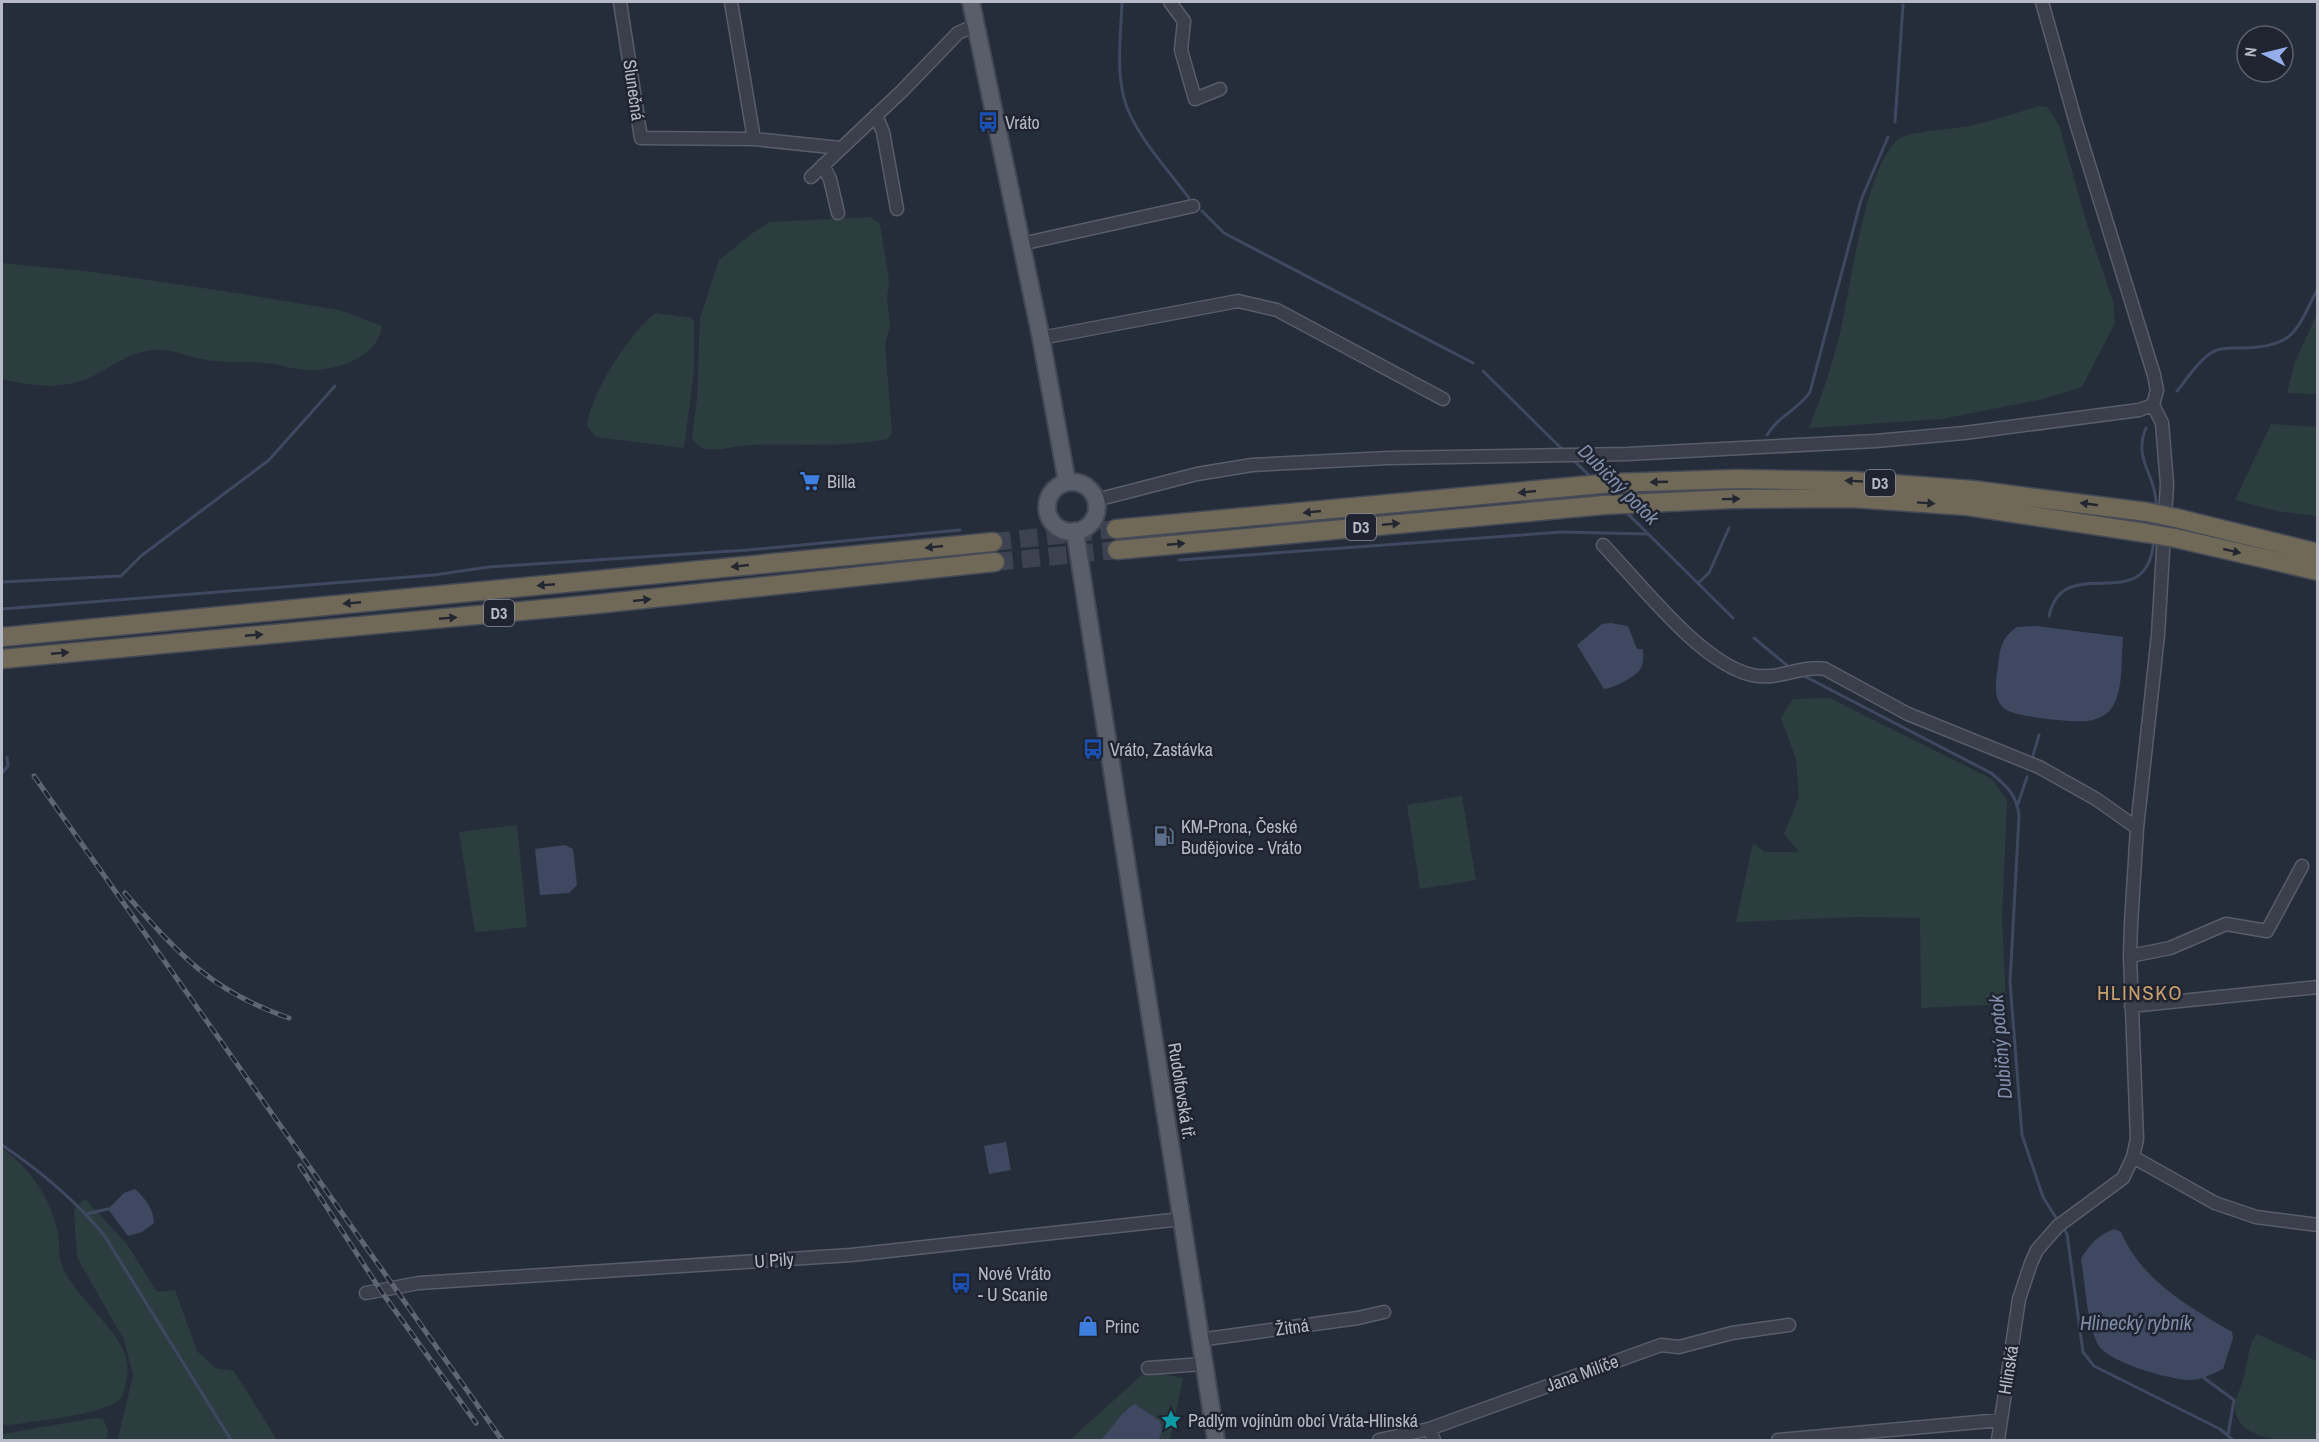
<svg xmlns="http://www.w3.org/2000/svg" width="2319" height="1442" viewBox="0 0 2319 1442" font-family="'Archivo Narrow',sans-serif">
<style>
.green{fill:#2c3d3f}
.water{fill:#3e4961}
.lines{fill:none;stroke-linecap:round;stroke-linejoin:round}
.stream{stroke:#3e4961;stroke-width:3}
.highway-tunnel{stroke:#3c424f;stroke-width:18;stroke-dasharray:18 9;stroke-linecap:butt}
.minor-casing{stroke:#585d69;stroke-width:15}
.major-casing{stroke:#434854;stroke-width:20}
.highway-casing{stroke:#454a56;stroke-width:21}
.minor{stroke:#3a3f4b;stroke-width:12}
.major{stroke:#585e6a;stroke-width:16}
.highway{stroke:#706958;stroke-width:18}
.rail-casing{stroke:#5e6573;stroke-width:5}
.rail{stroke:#1f2430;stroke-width:3;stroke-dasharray:9;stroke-linecap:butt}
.highway-bridge-casing{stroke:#454a56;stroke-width:21;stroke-linecap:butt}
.highway-bridge{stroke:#706958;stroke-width:18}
.oneway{fill:#232732}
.labels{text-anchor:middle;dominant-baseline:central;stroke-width:5;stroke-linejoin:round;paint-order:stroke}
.shield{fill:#1f2430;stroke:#898d99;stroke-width:1.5}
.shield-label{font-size:16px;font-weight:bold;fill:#b6bac6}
.street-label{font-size:18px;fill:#b6bac6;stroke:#1f2430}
.poi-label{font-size:18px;fill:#b6bac6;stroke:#1f2430;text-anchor:start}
.water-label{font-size:20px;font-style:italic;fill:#818eaa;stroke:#1f2430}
.quarter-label{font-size:21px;letter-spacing:1.5px;fill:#c89f6f;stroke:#1f2430}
</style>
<rect width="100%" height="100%" fill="#262d3a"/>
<!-- green -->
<path class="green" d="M2039,106L2047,107L2059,125L2088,228L2113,301L2115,323L2082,387L2043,399L1942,419L1809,428C1822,396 1833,363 1841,329C1850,290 1867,155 1902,137C1913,131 1954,129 1969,126C1993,121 2016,113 2039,106Z
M870,217L880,224L889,281L887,297L890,326L885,344L892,433L888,439C841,448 795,443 748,445C734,446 720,451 706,449C700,448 696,444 692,439L697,399L700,318L719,260L754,232L770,222Z
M2,263L93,272L230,292L339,310L382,326C378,357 339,370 311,370C296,371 281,364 266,363C245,360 223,364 202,359C185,356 171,348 153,350C128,352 113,367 91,377C65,390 29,386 2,379Z
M656,313L692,318L694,323V370L684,448L596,437L587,426C590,395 631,330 656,313Z
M2317,314V394L2287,393L2295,362Z
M2271,424L2317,427V516L2277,511L2235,500Z
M1829,698L1992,779L2007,801L2002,918L2006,1004L1921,1008L1920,918L1860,917L1736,922L1753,843L1765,852H1799L1784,834L1799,797L1796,759L1781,718L1793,699Z
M1462,796L1476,880L1420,889L1407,805Z
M517,825L527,927L475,932L459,832Z
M2,1148C31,1170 50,1196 58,1233C60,1243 58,1256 62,1265C72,1291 104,1318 119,1342C126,1352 130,1370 126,1382C125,1387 124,1395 120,1399C106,1415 26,1422 2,1426Z
M85,1199L127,1244L157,1292L175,1290L197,1351L215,1368L234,1371L277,1440H115L118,1439L133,1375L124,1340L77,1257L74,1209Z
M2257,1334L2317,1361V1440C2287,1441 2238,1442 2235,1408C2234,1399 2242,1387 2244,1377C2248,1363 2247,1346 2257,1334Z
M1146,1371L1183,1378L1170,1440H1159L1162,1429L1126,1409L1118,1423L1101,1440H1070Z
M96,1418L103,1419L108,1430L107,1438L103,1440H2V1434Z"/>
<!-- water -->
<path class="water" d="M1611,623L1628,626L1637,649H1643C1643,655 1644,663 1641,668C1636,677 1614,688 1604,689L1577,645L1602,624Z
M2036,626L2123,637C2121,658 2124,692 2111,709C2106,716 2095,720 2087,721C2073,723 2016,717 2005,709C1992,700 1996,680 1998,666C2000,649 2001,638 2017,627Z
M565,845L573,849L577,885L569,893L540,895L535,849Z
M1006,1142L1011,1170L989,1174L984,1146Z
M135,1189C145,1198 154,1210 154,1223L142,1232L128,1236L108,1209L124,1193Z
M2114,1229L2121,1232C2142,1281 2188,1306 2232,1332L2233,1338L2223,1369C2212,1374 2200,1381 2188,1380C2168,1379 2109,1362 2099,1346C2087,1327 2085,1282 2081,1259C2089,1245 2098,1235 2114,1229Z
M1135,1404L1160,1421L1162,1429L1159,1440H1101C1112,1429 1121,1411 1135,1404Z"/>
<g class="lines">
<!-- stream -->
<path class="stream" d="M1122,2C1121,33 1116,67 1124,98C1132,131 1168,170 1189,198
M1895,122L1903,5
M1202,211L1224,233L1473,363
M1483,371L1565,452
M2177,391C2187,379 2197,362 2211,353C2220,347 2232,348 2242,348C2295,347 2296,331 2318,288
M2146,428C2132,461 2158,475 2156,509
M1767,435C1779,415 1797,411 1810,392L1861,200L1888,137
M1572,459L1591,477
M1625,511L1733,618
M1179,560L1562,532L1648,534
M2,582L121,576L141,556L269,460L335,386
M1698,583L1709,573L1729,528
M2,609L434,575L489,567L748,550L960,530
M2049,616C2064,548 2148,622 2154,539
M1754,638L1789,667
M1806,677L1991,773C2007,786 2017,795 2019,816L2010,982L2022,1135L2043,1197L2058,1221
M2032,759L2039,735
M2,773L8,766L7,757
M2018,804L2027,777
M2,1145C39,1170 75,1200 104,1235L231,1440
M86,1214L108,1209
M2062,1226L2067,1234L2083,1352L2094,1366L2220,1429L2233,1440
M2204,1378L2234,1400L2228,1435"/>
<!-- highway-tunnel -->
<path class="highway-tunnel" d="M993,542L1116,529
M995,562L1117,550"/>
<!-- minor casing -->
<g class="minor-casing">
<path id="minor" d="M620,2L641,138L754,139L840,148
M731,2L754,139
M1170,2L1184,21L1181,50L1195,99L1220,89
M876,115L883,132L897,209
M823,165L830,179L838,213
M811,177L902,91L958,33L976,25
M1021,244L1193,206
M1041,338L1238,301L1277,310L1443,399
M1096,500L1197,474L1252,465L1388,458L1627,454L1876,441L1964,433L2139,410L2153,405L2157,390L2154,375L2076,123L2042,2
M1603,545C1640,583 1701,664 1752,675C1777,681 1800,665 1825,669L1908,714L2039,767L2096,799L2137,828
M2130,956L2170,948L2226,924L2267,931L2302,866
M2131,1006L2318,987
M2133,1157L2215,1203L2256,1217L2318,1225
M366,1293L419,1283L851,1255L1182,1219
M1199,1340L1358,1318L1384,1312
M1148,1368L1203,1364
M1429,1429L1434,1440
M1379,1440L1429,1429L1661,1345L1679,1347L1732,1333L1789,1325
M1778,1440L2001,1420
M1998,1440L2019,1299L2031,1263L2037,1250L2058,1226L2123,1178L2133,1157L2137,1139L2130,956L2131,924L2137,828L2158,635L2167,484L2162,423L2153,405"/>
</g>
<!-- major casing -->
<g class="major-casing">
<path id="major" d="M971,2L1041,338L1067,482
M1047 507a25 25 0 1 1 50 0a25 25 0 1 1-50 0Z
M1075,531L1216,1440"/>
</g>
<!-- highway casing -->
<g class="highway-casing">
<path id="highway" d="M2176,518L2318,553
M1116,529L1612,483L1737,479L1853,481L1973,490L2147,512
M2175,538L2318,571
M1117,550L1604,505L1733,499L1851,498L1967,506L2146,533
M2,637L993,542
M2,659L597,604L995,562"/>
</g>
<!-- minor -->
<use href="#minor" class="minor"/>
<!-- major -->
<use href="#major" class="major"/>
<!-- highway -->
<use href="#highway" class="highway"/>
<!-- rail casing -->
<g class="rail-casing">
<path id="rail" d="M34,776L502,1440
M125,893C178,953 210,991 289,1018
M300,1166L381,1291L476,1423"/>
</g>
<!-- rail -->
<use href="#rail" class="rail"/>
<!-- highway-bridge casing -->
<g class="highway-bridge-casing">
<path id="highway-bridge" d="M2147,512L2176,518
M2146,533L2175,538"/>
</g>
<!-- highway-bridge -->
<use href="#highway-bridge" class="highway-bridge"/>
</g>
<!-- one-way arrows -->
<defs><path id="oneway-solid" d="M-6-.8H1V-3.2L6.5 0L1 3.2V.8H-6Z" transform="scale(1.5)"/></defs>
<g class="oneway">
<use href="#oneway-solid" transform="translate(1854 481) rotate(-177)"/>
<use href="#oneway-solid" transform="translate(1659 482) rotate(178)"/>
<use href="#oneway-solid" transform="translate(1527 492) rotate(174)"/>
<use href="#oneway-solid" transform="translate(1731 499) rotate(-1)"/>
<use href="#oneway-solid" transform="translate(1926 503) rotate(4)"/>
<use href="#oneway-solid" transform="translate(2089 504) rotate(-172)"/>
<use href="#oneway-solid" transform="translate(1312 512) rotate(174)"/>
<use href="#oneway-solid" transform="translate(1391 524) rotate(-5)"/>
<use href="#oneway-solid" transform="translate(1176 544) rotate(-5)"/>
<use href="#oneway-solid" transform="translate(934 547) rotate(174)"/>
<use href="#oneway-solid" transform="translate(2232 551) rotate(13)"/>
<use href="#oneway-solid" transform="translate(740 566) rotate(174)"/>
<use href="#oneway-solid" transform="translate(546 585) rotate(175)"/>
<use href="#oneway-solid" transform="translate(642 600) rotate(-6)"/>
<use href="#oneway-solid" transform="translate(352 603) rotate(175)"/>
<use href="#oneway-solid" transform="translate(448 618) rotate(-5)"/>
<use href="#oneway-solid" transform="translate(254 635) rotate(-5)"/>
<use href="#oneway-solid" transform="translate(60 653) rotate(-5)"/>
</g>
<!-- icons -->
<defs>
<g id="bus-bare" transform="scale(1.62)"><path d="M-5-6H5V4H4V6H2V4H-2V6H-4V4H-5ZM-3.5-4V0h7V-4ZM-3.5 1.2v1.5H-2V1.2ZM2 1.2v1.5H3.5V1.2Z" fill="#1a4fb4" stroke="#1f2430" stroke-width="2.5" paint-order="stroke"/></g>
<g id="supermarket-bare" transform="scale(1.62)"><path d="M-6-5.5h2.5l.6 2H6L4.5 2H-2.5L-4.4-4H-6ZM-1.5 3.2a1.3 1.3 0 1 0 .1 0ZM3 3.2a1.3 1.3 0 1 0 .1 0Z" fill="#3f7fe0" stroke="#1f2430" stroke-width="2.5" paint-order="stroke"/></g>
<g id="fuel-bare" transform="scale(1.62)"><path d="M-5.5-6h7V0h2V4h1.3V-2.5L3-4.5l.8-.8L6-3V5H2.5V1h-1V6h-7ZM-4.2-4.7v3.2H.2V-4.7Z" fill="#5c6f8a" stroke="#1f2430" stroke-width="2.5" paint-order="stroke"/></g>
<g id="shop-bare" transform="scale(1.62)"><path d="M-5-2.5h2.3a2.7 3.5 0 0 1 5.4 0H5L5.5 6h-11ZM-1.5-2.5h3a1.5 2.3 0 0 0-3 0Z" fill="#3f7fe0" stroke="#1f2430" stroke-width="2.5" paint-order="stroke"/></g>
<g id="sight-bare" transform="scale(1.62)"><path d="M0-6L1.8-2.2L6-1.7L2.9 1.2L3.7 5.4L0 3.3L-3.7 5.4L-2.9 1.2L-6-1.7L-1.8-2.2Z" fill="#0f9aa8" stroke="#1f2430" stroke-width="2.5" paint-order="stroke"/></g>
</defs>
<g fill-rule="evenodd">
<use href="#bus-bare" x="988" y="122"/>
<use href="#supermarket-bare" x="810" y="481"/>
<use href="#bus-bare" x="1093" y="749"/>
<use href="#fuel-bare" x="1164" y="836"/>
<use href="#bus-bare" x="961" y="1283"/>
<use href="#shop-bare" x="1088" y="1326"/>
<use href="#sight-bare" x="1171" y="1420"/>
</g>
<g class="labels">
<!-- shield labels -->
<g class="shield">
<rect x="1865" y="470" width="30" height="26" rx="4.5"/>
<rect x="1346" y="514" width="30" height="26" rx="4.5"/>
<rect x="484" y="600" width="30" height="26" rx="4.5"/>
</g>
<g class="shield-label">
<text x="1880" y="483">D3</text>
<text x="1361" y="527">D3</text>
<text x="499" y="613">D3</text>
</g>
<!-- street labels -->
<g class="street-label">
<text transform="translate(634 90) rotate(82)">Slunečná</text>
<text transform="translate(1182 1091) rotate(81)">Rudolfovská tř.</text>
<text transform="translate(774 1260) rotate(-4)">U Pily</text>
<text transform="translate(1292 1327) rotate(-8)">Žitná</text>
<text transform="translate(2008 1370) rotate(-81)">Hlinská</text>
<text transform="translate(1582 1373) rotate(-20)">Jana Milíče</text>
</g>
<!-- poi labels -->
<g class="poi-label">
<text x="1005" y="122">Vráto</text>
<text x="827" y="481">Billa</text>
<text x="1110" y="749">Vráto, Zastávka</text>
<text x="1181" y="826">KM-Prona, České<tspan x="1181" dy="21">Budějovice - Vráto</tspan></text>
<text x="978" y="1273">Nové Vráto<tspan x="978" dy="21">- U Scanie</tspan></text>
<text x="1105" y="1326">Princ</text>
<text x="1188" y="1420">Padlým vojínům obcí Vráta-Hlinská</text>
</g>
<!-- water labels -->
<g class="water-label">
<text transform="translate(1619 484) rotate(45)">Dubičný potok</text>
<text transform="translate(2000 1047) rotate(-95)">Dubičný potok</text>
<text x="2136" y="1322">Hlinecký rybník</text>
</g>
<!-- quarter labels -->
<g class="quarter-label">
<text x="2140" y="992">HLINSKO</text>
</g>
</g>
<!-- border -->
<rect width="2319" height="1442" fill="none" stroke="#b6bac6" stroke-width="6"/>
<!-- north arrow -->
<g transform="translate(2265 54) rotate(277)"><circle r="28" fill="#1f2430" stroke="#5b606c" stroke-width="1.5"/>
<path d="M0-4.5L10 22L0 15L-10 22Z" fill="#95aeeb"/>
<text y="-9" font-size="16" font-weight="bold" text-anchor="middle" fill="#b6bac6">N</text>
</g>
</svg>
